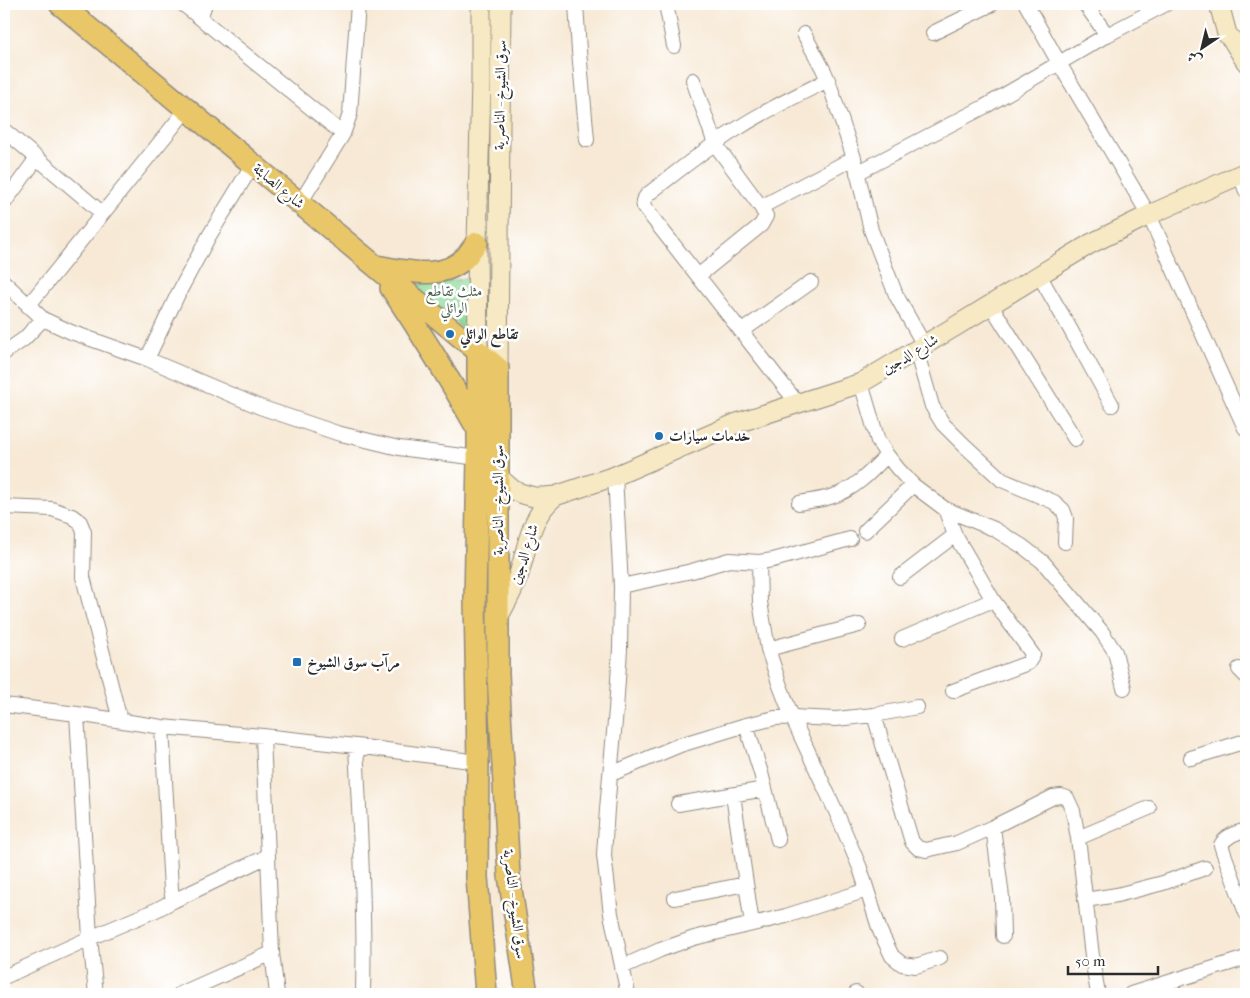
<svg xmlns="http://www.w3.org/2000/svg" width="1250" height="998" viewBox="0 0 1250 998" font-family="'IM FELL French Canon',Amiri,serif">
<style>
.green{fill:#8cdb9a;stroke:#5c8362}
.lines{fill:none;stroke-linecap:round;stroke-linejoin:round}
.street-casing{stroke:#918a80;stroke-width:16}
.secondary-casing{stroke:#918a80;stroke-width:21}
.primary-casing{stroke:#918a80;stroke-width:24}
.street{stroke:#fff;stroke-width:14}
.secondary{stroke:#f6e9c3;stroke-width:19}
.primary{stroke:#e9c769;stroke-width:21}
.poi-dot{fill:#1f6fb2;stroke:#fff;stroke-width:2}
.labels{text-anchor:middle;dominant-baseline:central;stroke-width:5;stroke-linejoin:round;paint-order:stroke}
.street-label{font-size:15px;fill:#2b2b2b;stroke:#fff}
.park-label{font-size:15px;fill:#48604c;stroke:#fff}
.poi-label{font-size:15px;font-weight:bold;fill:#2b2b2b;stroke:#fff;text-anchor:start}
</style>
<rect width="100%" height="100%" fill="#fff"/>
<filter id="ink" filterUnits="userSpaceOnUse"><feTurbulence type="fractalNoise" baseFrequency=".02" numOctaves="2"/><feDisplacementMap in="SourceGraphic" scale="10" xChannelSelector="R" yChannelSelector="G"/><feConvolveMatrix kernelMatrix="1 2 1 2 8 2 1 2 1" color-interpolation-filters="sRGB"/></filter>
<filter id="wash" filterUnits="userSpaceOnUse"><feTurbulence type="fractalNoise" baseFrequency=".0096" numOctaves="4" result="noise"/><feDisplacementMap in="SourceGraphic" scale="20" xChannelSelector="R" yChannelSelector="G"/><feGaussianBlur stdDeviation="1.12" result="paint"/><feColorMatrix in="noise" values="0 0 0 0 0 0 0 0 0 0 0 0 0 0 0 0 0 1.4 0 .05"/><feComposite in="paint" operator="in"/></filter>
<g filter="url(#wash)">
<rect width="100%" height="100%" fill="#f7e9d5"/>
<!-- green -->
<path class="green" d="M473,278L468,333L407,281L410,279L423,284Z"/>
</g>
<g filter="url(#ink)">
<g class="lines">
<!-- street casing -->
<g class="street-casing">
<path id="street" d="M183,4L343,134
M576,4L579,51L587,140
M666,4L674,46
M1026,4L1059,63L1149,215L1245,428
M1085,4L1107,35
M200,18L205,4
M933,33L992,4
M804,34L823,69L828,80L854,158L871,230L896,295L924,345
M693,80L715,144L761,207L766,216L761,225L698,276
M4,130L102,213
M857,173L984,107L1107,35L1166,4
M1240,175L1246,191
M4,203L37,158
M300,203L343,134L350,114L358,4
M761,207L854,158
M1039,275L1069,327L1112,405
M4,282L43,319L71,332L147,359L260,407L337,433L399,448L478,458
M991,305L1075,439
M28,306L187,109
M742,331L811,282
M916,350L932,406L943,424L964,445L1002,480L1054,502L1063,510L1066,518L1065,542
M4,353L24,339L43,319
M147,359L178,294L209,236L253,164
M861,383L878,441L887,455L898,469L913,485L945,509L994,529L1022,546L1043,562L1102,632L1115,652L1124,688
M798,404L644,207L643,201L647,195C677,172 707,147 740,127C768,109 798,95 828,80
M615,476L621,586L620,649L616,710L607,809L604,855L611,914L628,994
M799,503C809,501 820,500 830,497C853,491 871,472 887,455
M4,507L52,509L72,516L80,522L84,532L83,577L120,720
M945,509L955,535L993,600L1033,655L1028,663L953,691
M865,531L913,485
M759,562L760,602L768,649L779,683L792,717L838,816L860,868L880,931L892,956L902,964L916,966L940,958
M900,577L955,535
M621,586L692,571L729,560L759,562L773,560L850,539
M902,639L993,600
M768,649L859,625
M1239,669L1246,676
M4,705L77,714L162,727L263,736L356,746L478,762
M77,714L90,938L96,994
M874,715L912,842L918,848L926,850L957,843L993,827L1053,797L1061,796L1067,798L1073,811L1078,838L1093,964L1098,994
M746,725L761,773L778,840
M263,736L272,953L277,994
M356,746C360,828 365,911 363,994
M1191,758L1246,741
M611,774L680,745L746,725L775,718L792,717L836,719L874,715L917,707
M733,795L752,924
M678,804L765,789
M993,827L1002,897L1003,936
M1246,830C1236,833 1227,835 1221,845L1224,854L1246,913
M1078,838L1149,808
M675,898L746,884
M1085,900L1117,895L1163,883L1205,868
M173,901L268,856
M622,967L660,950L694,938L786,916L867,890
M4,977L90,938L156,910L173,901L171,889L162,727
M856,993L857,994
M180,994L272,953
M1131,994L1246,958"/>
</g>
<!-- secondary casing -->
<g class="secondary-casing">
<path id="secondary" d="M1219,4L1227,34L1233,41L1246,62
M478,351L477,243L481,80V4
M498,368L501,4
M497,476L513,490L523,494L534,497H544L555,496L615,476L737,423L861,383L956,326L1090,244L1149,215L1246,172
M499,616C506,603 513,591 518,577C528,547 529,517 555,496"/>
</g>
<!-- primary casing -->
<g class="primary-casing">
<path id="primary" d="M60,4L498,368V674L509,876L527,994
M376,266C406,271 443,282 467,256C470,252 473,247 477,243
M391,288C422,334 450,380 477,428
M478,351V458L475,599L478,762L477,877L486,994"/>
</g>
<!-- street -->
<use href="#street" class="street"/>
<!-- secondary -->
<use href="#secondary" class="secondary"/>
<!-- primary -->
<use href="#primary" class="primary"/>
</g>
</g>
<!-- markers -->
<g class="poi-dot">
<circle cx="450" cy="334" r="5"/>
<circle cx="659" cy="436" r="5"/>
<rect x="292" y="657" width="10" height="10" rx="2.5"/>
</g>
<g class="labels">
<!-- street labels -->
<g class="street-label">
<text transform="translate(500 95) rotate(-89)">سوق الشيوخ - الناصرية</text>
<text transform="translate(279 186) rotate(40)">شارع الصابئة</text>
<text transform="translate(910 354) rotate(-31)">شارع الدجين</text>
<text transform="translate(498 500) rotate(-90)">سوق الشيوخ - الناصرية</text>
<text transform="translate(524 554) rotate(-72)">شارع الدجين</text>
<text transform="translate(515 904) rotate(83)">سوق الشيوخ - الناصرية</text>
</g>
<!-- park labels -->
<g class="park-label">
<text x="454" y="291">مثلث تقاطع<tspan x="454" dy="17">الوائلي</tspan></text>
</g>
<!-- poi labels -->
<g class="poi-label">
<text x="460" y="334">تقاطع الوائلي</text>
<text x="669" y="436">خدمات سيارات</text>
<text x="307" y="662">مرآب سوق الشيوخ</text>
</g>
</g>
<!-- margin -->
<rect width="1250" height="998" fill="none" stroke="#fff" stroke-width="20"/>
<!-- north arrow -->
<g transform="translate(1202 48) rotate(215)" stroke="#ffffff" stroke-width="4" paint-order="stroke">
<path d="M0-4L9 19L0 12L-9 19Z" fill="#2b2b2b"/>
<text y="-8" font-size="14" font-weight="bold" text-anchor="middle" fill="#2b2b2b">ش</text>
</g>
<!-- scale -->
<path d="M1068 966v8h90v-8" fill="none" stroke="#2b2b2b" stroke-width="2.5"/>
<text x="1075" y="966" font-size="15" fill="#2b2b2b" stroke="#ffffff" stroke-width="4" paint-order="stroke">50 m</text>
</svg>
